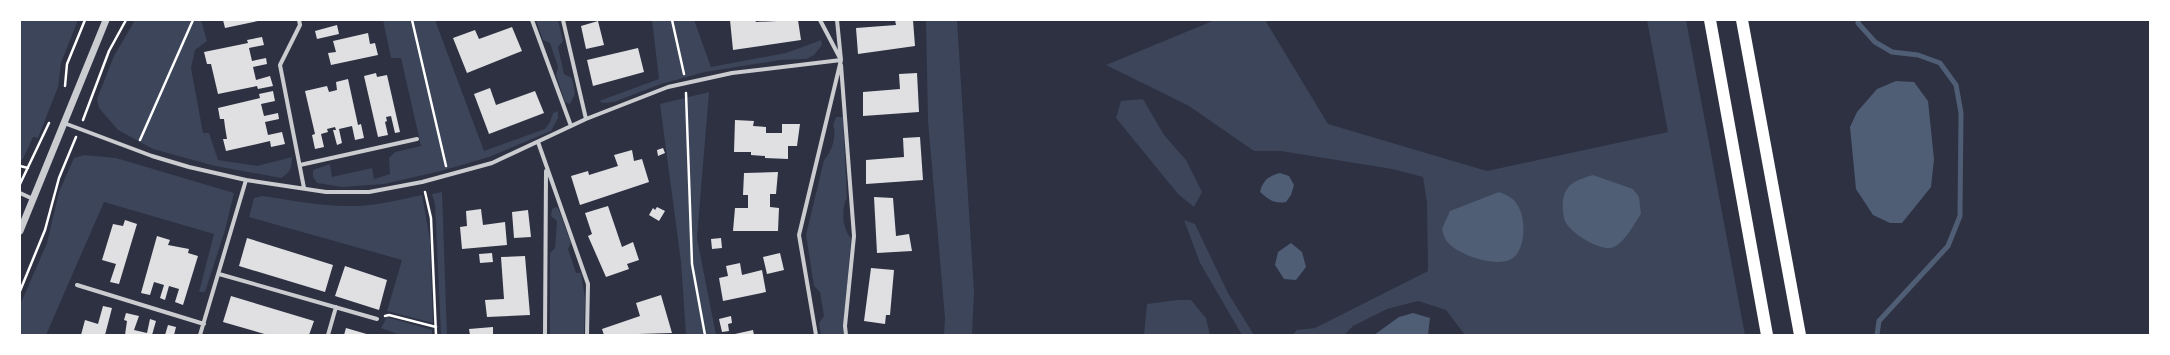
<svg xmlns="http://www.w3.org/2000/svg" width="2170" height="355" viewBox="0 0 2170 355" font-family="'Roboto Serif',serif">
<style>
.green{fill:#3c4559}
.water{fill:#4f5d75}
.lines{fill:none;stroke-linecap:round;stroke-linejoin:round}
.stream{stroke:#4f5d75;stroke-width:5}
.building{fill:#e0e0e3}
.path{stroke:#fff;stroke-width:2.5}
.minor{stroke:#caccd0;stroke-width:4}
.tertiary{stroke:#caccd0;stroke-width:7}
.motorway{stroke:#fff;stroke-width:12}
</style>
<rect width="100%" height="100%" fill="#2d3142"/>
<!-- green -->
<path class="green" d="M20,20H78L61,63L58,87L38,138L33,137L23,159L20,161Z
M135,20H201L207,41L195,50L191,68L203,133H209L218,160L257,166L292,157C292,168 290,173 281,178L215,166L153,149L118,130L99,108L97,99L114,56Z
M383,20H435L484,151L545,129L550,122L553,113L558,111V118L551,131L489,157L441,171L384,184L342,187L317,183L313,177V170L330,164L332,177L372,168L374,179L390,174L389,158L395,152L421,146L401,58H391Z
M536,20H558L563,41L558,47L564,74L572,78L575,94L570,104L565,102L556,75L558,67L550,43L543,40Z
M652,20H694L711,67L786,53L821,40L822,45L814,55L806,59L780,60L705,72L661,84L614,102L603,103L599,101L659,79Z
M926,20H957L974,292L972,335H944L945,318L928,121Z
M1215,20H1265L1328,124L1487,171L1668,132L1647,20H1686L1745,335H1465L1446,310L1418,301L1387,309L1353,326L1344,335H1292L1297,330L1315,328L1428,271L1427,203L1423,177L1392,169L1281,151H1254L1189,106L1106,65Z
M709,92L697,238L716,335H686L681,262L660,104Z
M1143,99L1164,135L1186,160L1202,192L1194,207L1178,194L1116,118L1121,101Z
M836,117H843L847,198C841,208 842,229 851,238L843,335H821L819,323L824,316L820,292L814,286L806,235L824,160C832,152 837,135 833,125Z
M84,155L116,158L234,193L225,230L205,292H199L214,234L104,202L46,335H20V305L47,243L59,192L74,158Z
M442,192L447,335H441L435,204L432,194Z
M422,195L430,240L433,323L387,311L402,260L249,217L254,198L262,196C291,200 319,206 348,206C373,207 398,200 422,195Z
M556,207L558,208L571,243L568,249L576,273H581L585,298L584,335H550V253L555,248L557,221L551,216L552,209Z
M1184,220L1195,224L1228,293L1254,335H1242L1200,263Z
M1177,300H1191L1206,318L1210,335H1144L1147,304Z
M387,317L432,330V335H400L381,328Z"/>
<!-- water -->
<path class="water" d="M1896,81L1914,82L1928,101L1934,159L1931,187L1902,223H1890L1873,215L1856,189L1850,127L1857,112L1877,89Z
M1280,173L1289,176L1294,185L1291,195L1286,202C1274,204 1269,200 1260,192C1263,180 1269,176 1280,173Z
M1593,175L1633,189L1639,197L1641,214C1634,224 1625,242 1614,247C1602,253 1570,233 1565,221C1562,212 1561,197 1567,189C1573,180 1584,178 1593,175Z
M1499,192C1507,195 1514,198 1518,206C1526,219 1526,248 1513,258C1499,269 1455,255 1446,240C1444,237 1443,233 1442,229L1450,211Z
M1291,243L1302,252L1306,267L1296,280L1284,279L1275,265L1278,252Z
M1413,313L1430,318L1428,335H1374L1399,317Z"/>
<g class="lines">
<!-- stream -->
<path class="stream" d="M1858,20V23L1875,42L1892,52L1918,55L1940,63L1956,85L1961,113L1960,216L1948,246L1879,321L1877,335"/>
</g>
<!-- building -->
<path class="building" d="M223,20H258V21L225,28Z
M730,20H755L756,22L798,20L801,40L733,50Z
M895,20H913L915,46L858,54L856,28L896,25Z
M598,21L604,45L586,49L581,26Z
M337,25L339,34L317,39L315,31Z
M512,27L522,51L467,73L453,38L475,30L479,39Z
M368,33L370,44L375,43L378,55L331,65L328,53L336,52L333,41Z
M262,37L264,45L249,48L252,61L266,58L267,64L253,67L256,80L270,76L273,86L258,89L257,86L218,94L211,64H207L204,52L248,43L247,40Z
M638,48L644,72L593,86L587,60Z
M376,73L377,77L387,75L400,132L395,133L391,116L386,117L387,121L385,122L388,135L378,137L364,76Z
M917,73L919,112L863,116V92L900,89L899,74Z
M348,79L358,125L361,124L364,138L355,140L352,126L339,129L342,143L337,145L333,130H336L335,127L327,129L328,132L321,134L324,147L315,149L312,135L315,134L305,91L327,86L329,92L337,90L336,82Z
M490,88L496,105L535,91L544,113L489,134L474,94Z
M273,91L275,101L261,104L264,116L278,113L279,119L265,122L268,135L282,132L285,144L271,147L270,141L226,151L223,139H227L225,127L224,119H220L218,108L260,98L259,94Z
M735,120L754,121L753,126L766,127V133H782V124H800L797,146H788V159L765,158V156L751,155V152H734Z
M920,137L923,180L866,184V160L904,157L903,138Z
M663,148L665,153L658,156L657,150Z
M632,150L634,161L642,159L649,182L580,205L571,176L588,171L589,175L618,166L614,155Z
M778,172L776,194H770V207L779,208L778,231H733L735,208H748V195H743L744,173Z
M874,197L893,198L896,236L909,234L912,251L877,253Z
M608,206L622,247L633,242L639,260L627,264L629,269L606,277L588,236L592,234L585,213Z
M657,207L665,211L659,221L649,215L653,208L655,210Z
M481,209L483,225L505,222L507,245L462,249L460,227L467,226L466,211Z
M528,210L531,237L514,238L512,212Z
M125,220L137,224L119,284L110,282L116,264L102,260L113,224L123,226Z
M157,236L170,240L168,245L189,249L188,253L198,256L183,305L175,302L179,289L169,286L165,300L160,298L164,285L154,282L150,295L141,293Z
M247,238L333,265L325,292L239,266Z
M721,238L722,248L712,249L711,239Z
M492,253L493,262L480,263L479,254Z
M780,253L784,270L767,274L763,257Z
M525,256L530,315L487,317L485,300L504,299L501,257Z
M740,263L742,275L762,270L766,292L723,301L719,278L728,276L726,266Z
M345,266L387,280L379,310L335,296Z
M871,268L894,270L890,315H886L885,324L864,321Z
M661,295L672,333L604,335L602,329L640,316L636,303Z
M231,296L314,321L309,335H268L223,322Z
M103,306L112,308L105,335H81L85,320L98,324Z
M126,313L139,316L134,330L147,333L150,319L156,321L152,335H125L127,321L124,320Z
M731,316L732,323L728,324L729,331L722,332L719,319Z
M168,325L176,327L174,335H165Z
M493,327V335H470L469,329Z
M346,328L370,335H344Z
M753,330L754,335H735V334Z"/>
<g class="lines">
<!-- path -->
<path class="path" d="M412,20L446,166
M672,20L684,74
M65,86L67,64L85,20
M686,93L692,264L705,335
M83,120L109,51L126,20
M140,140L193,20
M20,166L28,168
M20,184L49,123
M425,192L431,218L436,335
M20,291L45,230L59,178L76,137
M385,316L389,315L436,327"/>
<!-- minor -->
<path class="minor" d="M299,20L300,25L280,65L304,188
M532,20L571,126
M563,20L586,119
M820,20L841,60L837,20
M841,65L854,236L845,326L846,335
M64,123L152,156L189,167L246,180L326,192H369L422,182L492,163L586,119L668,87L732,73L841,60
M538,142L588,284L587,335
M300,165L417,139
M20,193L33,199
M219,274L377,319
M77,285L204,324
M200,335L246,180
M328,335L336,307
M545,335L546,171
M816,335L799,235L841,60"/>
<!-- tertiary -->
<path class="tertiary" d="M20,231L106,20"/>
<!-- motorway -->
<path class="motorway" d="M1710,20L1767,335
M1742,20L1800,335"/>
</g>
<!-- border -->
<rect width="2170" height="355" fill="none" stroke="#ffffff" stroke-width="42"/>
</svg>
